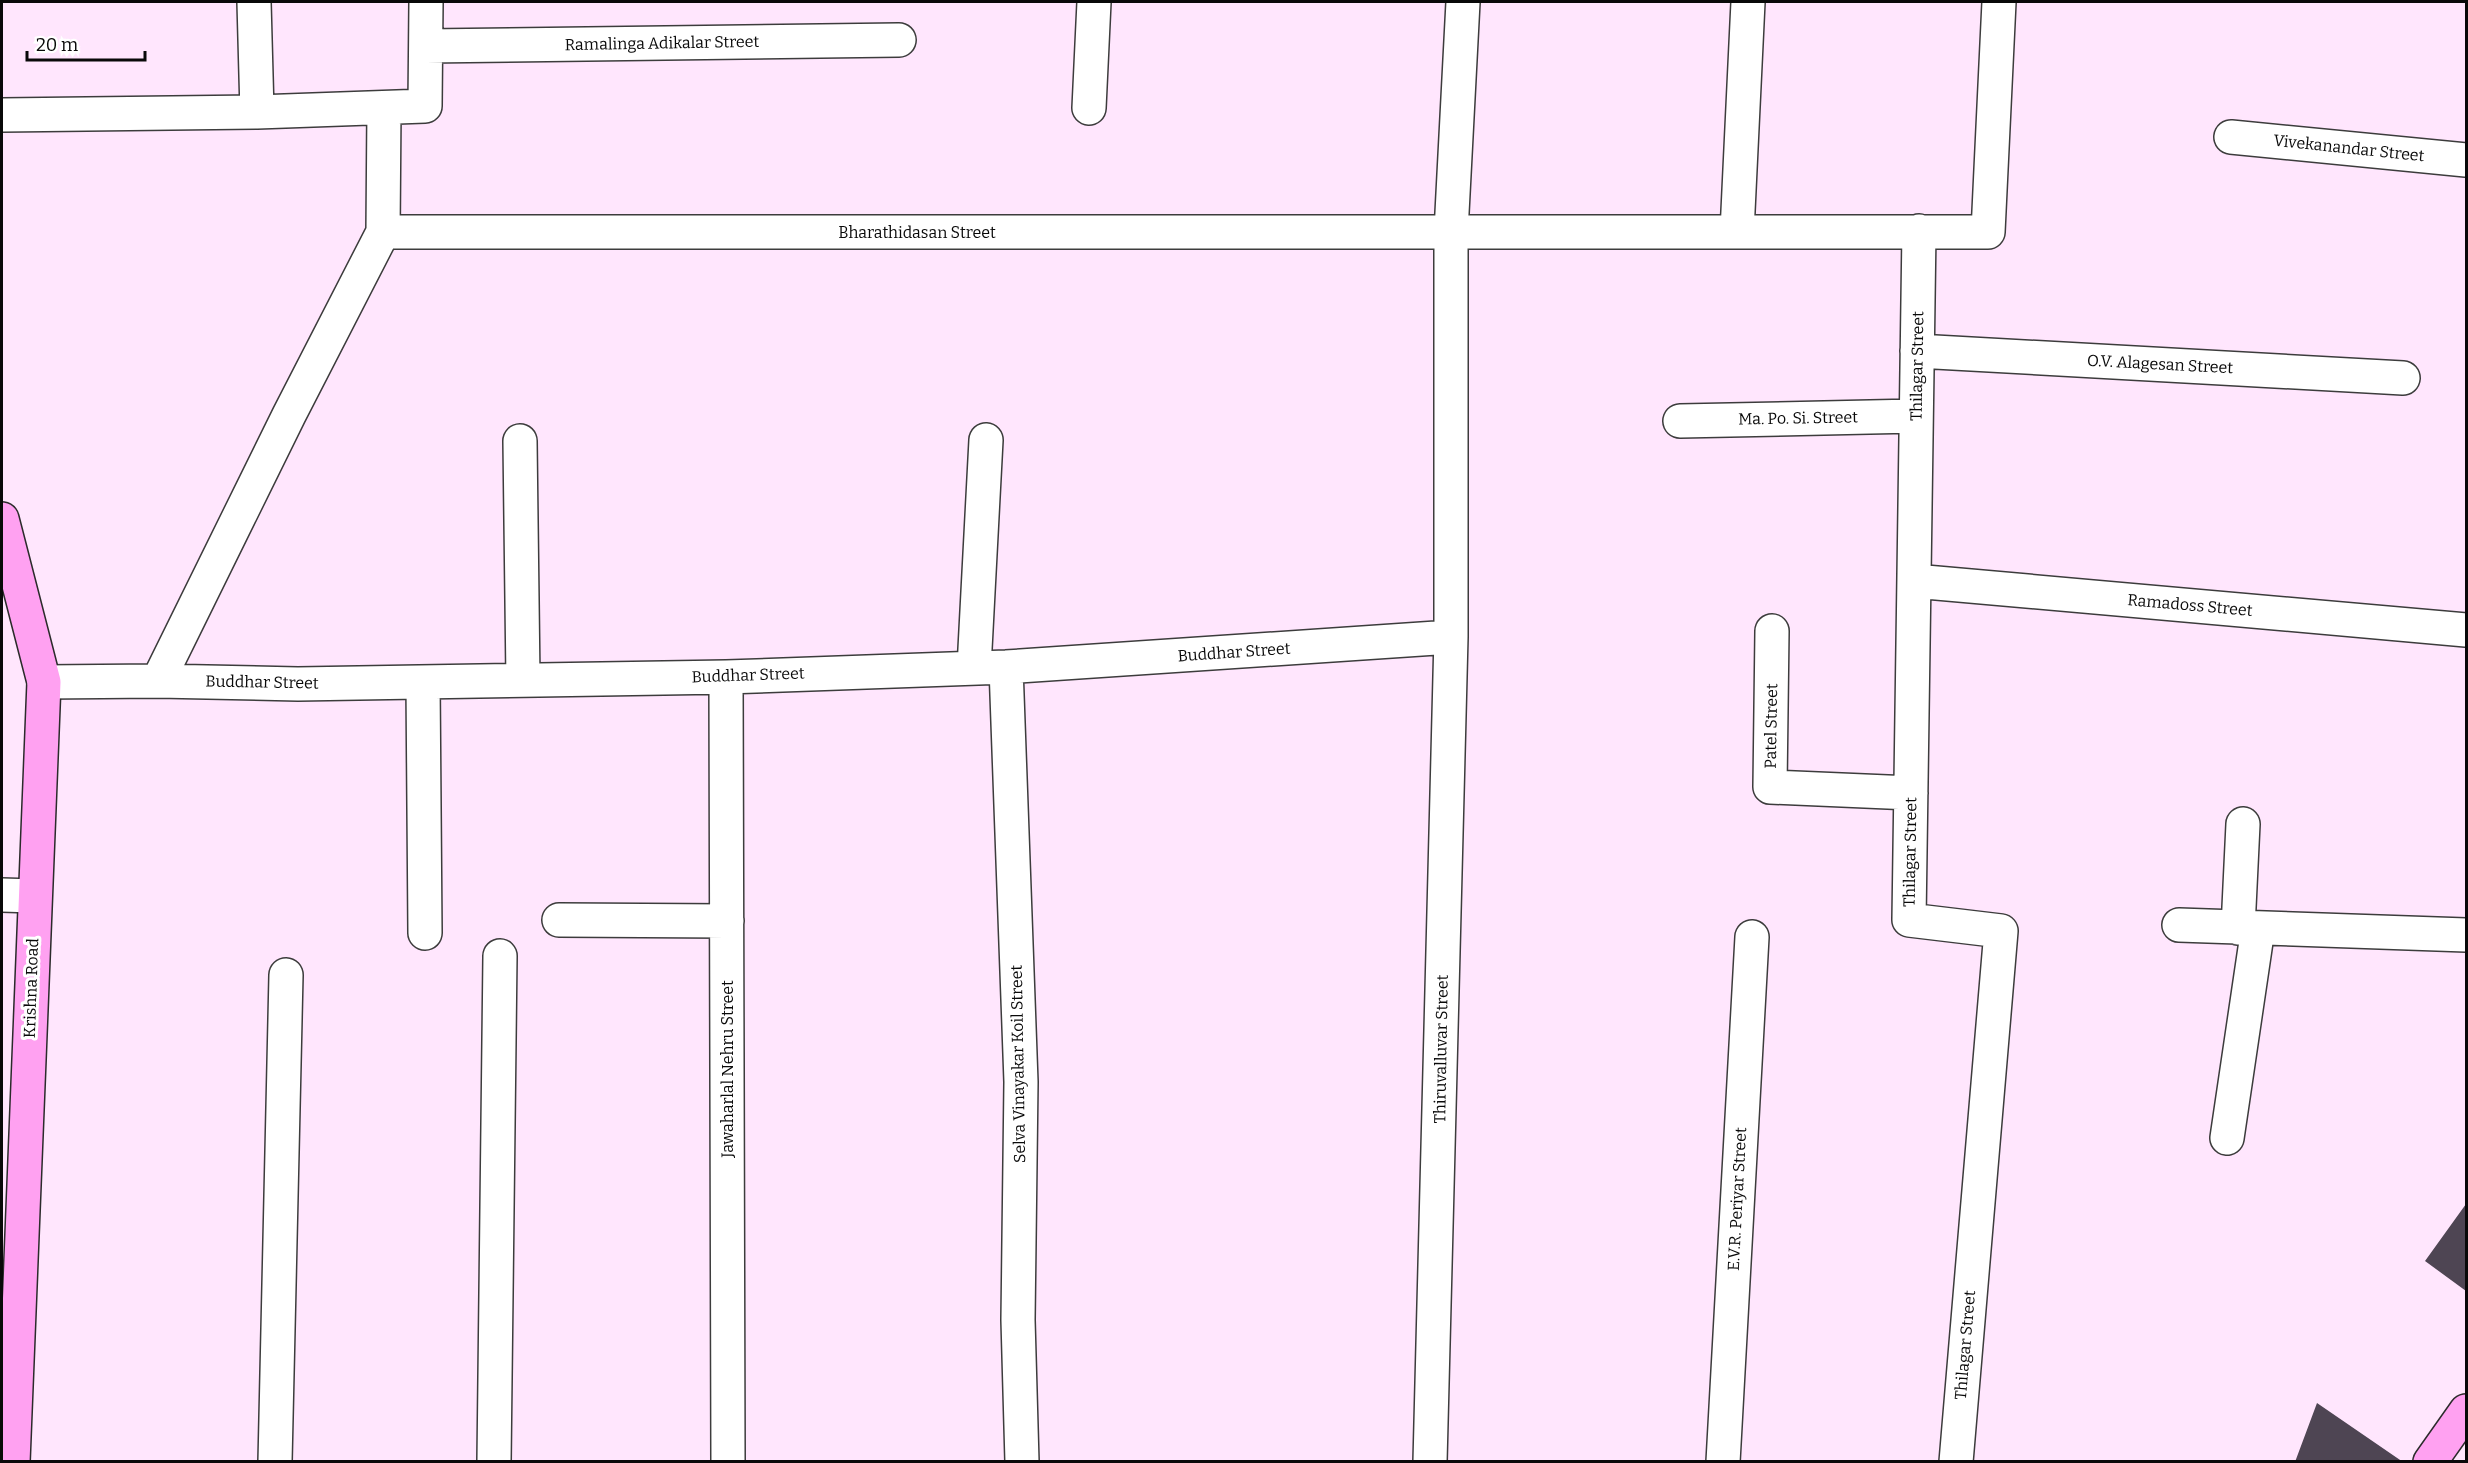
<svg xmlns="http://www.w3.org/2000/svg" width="2468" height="1463" viewBox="0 0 2468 1463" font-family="Bitter,serif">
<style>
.building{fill:#4e4553}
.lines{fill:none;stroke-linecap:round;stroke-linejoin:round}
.street-casing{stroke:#3c3c3c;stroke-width:36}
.secondary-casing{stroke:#2b2b2b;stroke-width:36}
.street{stroke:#fff;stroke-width:33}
.secondary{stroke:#ffa1f1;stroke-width:33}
.labels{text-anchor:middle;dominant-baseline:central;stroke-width:6;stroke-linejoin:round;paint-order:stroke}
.street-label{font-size:16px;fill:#090909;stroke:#fff}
</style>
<rect width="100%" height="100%" fill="#ffe6fd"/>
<!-- building -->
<path class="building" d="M2466,1204V1291L2425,1261Z
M2317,1403L2403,1462H2295Z"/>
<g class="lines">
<!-- street casing -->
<g class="street-casing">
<path id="street" d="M254,2L257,112L425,106L426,2
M426,46L899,40
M1089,108L1094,2
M2,115L257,112
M2231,137L2466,160
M1919,231L1909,920L2001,931L1956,1462
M383,232H1988L1999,2
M1737,232L1748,2
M1917,351L2403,378
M1680,421L1916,416
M520,441L523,680
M1914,581L2466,630
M1772,631L1770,787L1911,793
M1006,667L1021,1082L1018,1320L1022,1462
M974,668L986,440
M726,677L728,1462
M158,681L289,415L383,232L384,108
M44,682L158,681L298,684L726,677L1006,667L1451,637
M423,682L425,933
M2,895L34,896
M559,920L727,921
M2179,925L2466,935
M2238,928L2243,824
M2227,1138L2258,928
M275,1462L286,975
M494,1462L500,956
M1430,1462L1451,637V232L1463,2
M1723,1462L1752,937"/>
</g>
<!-- secondary casing -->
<g class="secondary-casing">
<path id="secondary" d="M2,519L44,682L13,1462
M2430,1462L2466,1411"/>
</g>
<!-- street -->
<use href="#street" class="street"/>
<!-- secondary -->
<use href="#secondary" class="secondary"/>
</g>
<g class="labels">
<!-- street labels -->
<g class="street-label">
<text transform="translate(662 43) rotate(-1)">Ramalinga Adikalar Street</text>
<text transform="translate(2349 148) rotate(6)">Vivekanandar Street</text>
<text x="917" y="232">Bharathidasan Street</text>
<text transform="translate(2160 364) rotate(3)">O.V. Alagesan Street</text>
<text transform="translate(1917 366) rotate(-89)">Thilagar Street</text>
<text transform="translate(1798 418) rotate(-1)">Ma. Po. Si. Street</text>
<text transform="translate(2190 605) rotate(5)">Ramadoss Street</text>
<text transform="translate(1234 652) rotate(-4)">Buddhar Street</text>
<text transform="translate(748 675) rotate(-2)">Buddhar Street</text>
<text transform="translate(262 682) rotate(1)">Buddhar Street</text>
<text transform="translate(1771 726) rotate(-89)">Patel Street</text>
<text transform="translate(1910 852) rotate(-89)">Thilagar Street</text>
<text transform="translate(31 988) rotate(-88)">Krishna Road</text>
<text transform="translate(1441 1049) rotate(-89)">Thiruvalluvar Street</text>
<text transform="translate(1018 1064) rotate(-91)">Selva Vinayakar Koil Street</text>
<text transform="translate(727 1069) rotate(-90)">Jawaharlal Nehru Street</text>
<text transform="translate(1737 1199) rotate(-87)">E.V.R. Periyar Street</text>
<text transform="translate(1965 1345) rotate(-85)">Thilagar Street</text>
</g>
</g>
<!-- border -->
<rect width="2468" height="1463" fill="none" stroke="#090909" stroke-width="6"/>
<!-- scale -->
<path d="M27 51v9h118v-9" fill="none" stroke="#090909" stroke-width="3"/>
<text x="36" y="51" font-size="18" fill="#090909" stroke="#ffffff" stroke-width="4.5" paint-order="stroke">20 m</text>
</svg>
